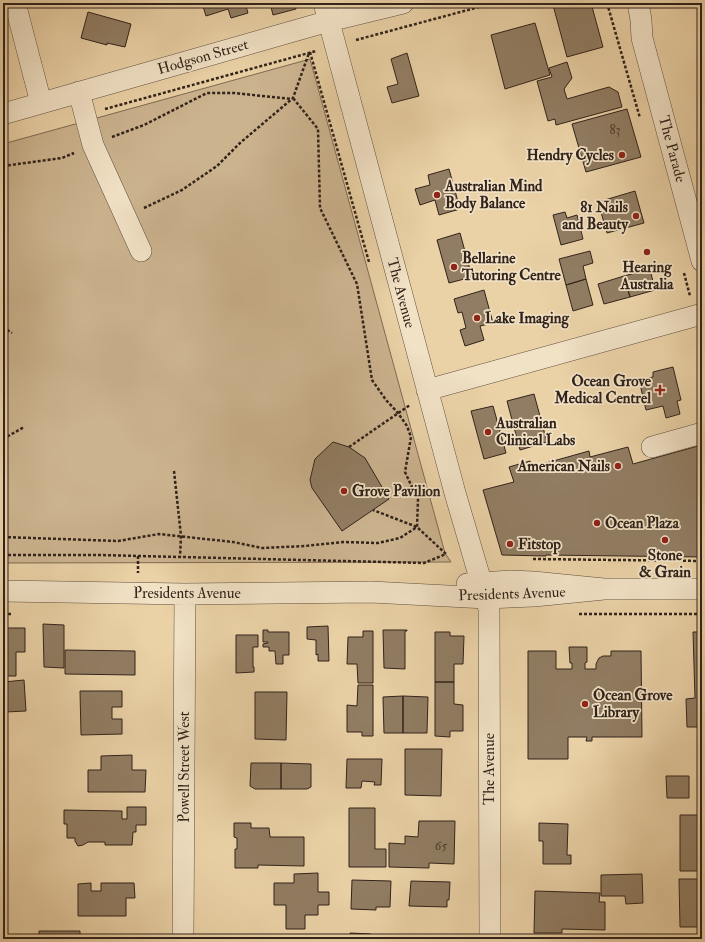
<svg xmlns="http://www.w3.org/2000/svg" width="705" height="942" viewBox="0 0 705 942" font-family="'IM FELL Double Pica',serif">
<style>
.green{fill:#cbb38e;stroke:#7e6b54}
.building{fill:#917d63;stroke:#31231b}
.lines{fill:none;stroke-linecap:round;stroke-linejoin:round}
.minor-casing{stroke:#5f4e3e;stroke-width:22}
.path{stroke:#31231b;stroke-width:2.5;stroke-dasharray:3 2;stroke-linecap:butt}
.minor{stroke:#f1e1c5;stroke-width:21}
.poi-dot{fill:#8f2418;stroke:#f1e1c5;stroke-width:1.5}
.labels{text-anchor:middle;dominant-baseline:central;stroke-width:3.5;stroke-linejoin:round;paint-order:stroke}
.number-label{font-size:13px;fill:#493a2d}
.street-label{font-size:15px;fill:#31231b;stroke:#f1e1c5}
.poi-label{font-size:15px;font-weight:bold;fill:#31231b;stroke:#f1e1c5;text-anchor:start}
</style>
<rect width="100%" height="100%" fill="#ead1a6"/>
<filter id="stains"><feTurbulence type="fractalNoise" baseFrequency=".005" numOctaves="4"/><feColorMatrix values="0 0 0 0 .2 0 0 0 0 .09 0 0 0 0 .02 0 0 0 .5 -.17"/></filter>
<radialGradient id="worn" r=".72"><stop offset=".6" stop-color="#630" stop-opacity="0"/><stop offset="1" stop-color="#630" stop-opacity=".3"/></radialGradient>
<!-- green -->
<path class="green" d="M310,59L445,553L451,562L3,563V144Z"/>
<!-- building -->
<path class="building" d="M202,3H245L248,13L231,18L228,9L206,16Z
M270,3H294L296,9L273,15Z
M560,3H591L603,47L567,57L553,5Z
M88,12L131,24L125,47L107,43V45L81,38Z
M535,23L550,75L505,89L491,35Z
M407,53L419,96L392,103L387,87L398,84L391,59Z
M567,62L572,78L564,89L567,99L609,87L618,92L622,107L556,125L555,119L548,121L537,81L552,77L549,68Z
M627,109L641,157L586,172L572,124Z
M449,169L460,209L439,215L435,200L420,205L415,189L430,185L428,175Z
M635,191L644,223L607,233L598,202Z
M565,212L567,218L577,215L583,239L561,245L553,215Z
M460,233L472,277L449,283L437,240Z
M590,251L593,263L583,266L586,279L566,285L559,259Z
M650,269L655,290L630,297L624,276Z
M624,276L630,297L604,304L598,284Z
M586,279L593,305L573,311L566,285Z
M484,290L493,323L480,326L484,340L465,346L460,330L466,328L462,312L458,313L454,299Z
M673,367L681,400L677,401L680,414L666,418L663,406L646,410L639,380L653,377V372Z
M534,394L547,442L520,450L507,401Z
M493,406L506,453L484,459L471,411Z
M333,442L349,447L365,458L389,499L342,531L312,488L310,480L315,459Z
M702,445V557L546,555V556L502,555L483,490L514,482L509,467L530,461L532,467L589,451L590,457L628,447L633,464Z
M43,624L64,625V668L44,667Z
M328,626L329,661H318V654L316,655V640L307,639V627Z
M3,628H25V652H16V676H3Z
M263,630H268V632H289V655H283V664H276L275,651H269V647H263V644L268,643V642H263Z
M383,630H407V631H405V669L384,668Z
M363,631H373V683H358L357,664H347L348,637H363Z
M435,632H450V636H464L463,664H454V682H435Z
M693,632H702V727H687L686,699L695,698Z
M236,635H258V647H253V667H254V672L236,673Z
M569,647H587V662L585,663V669H596V664L599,658L603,656H611V651H641L642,737H592V741H586L587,737H568V759H528V651H556V669H572V663H570Z
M65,650L135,651V675L65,674Z
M24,680L26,711L6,712L4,682Z
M435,682H454V704L463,705V731H450V737L435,736Z
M358,685H373V736H362V732H347V705L357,706Z
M80,691H122V707H112V719H122V734L81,735Z
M255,692H287L286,740L255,739Z
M403,696V733H384L383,697Z
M403,696L428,697L427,733H403Z
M405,749H442L441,796L405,795Z
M132,755V770H146L145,792H88V770H101V756Z
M347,759H382L381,785H374L375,782L362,781L361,788H346Z
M251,763H281V789H255L250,786Z
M281,763L311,764V787L307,789H281Z
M666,776H689V798H667Z
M127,807H146V825H136V832H133L132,845H105V842H88L83,845L78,846L75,841V838H67V824H64V810L122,811V819H127Z
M349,808H375V849H386V867H349Z
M680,815H702V871H680Z
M419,821H455L454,864L429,863V868L389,867V843L405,844V836L418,837Z
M234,823H251V828H269L270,837H304V866L258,865V868H235V849H237V838L234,837Z
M539,823L568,824L567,855H571V864H543V841H539Z
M318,873V892H329V905H318V915H305V929H286V905H274V883H294V874Z
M642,874L643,903L626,904L625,896H601V875Z
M679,879H702V927H680Z
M352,880L391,881L390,907H376V910L351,909Z
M411,881L450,882L449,900H447V907L409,906Z
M91,883V891H101V883H134L135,898H126V916H78V884Z
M535,891L600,893L599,902H605V930L562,929V933H534Z
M39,931H80V939H39Z
M350,933L371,934V939H350Z"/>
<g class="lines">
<!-- minor casing -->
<g class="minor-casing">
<path id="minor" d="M15,3L41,103
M324,3L455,493L489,609L490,939
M638,3L641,20L642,38L702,261
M79,92L93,145L141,251
M3,114L329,21L403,3
M427,390L702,314
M652,447L702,433
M467,584L511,581L533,582L604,589H702
M3,591L185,594L371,592L486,598L534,596L604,589
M183,939L185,594"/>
</g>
<!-- path -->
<path class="path" d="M607,3L640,118
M356,40L494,3
M310,52L369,262
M105,109L316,51
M112,137L144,125L207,93H234L292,99
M3,166L62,158L74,153
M144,208L182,190L217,166L240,143L293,98L309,53
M684,273L690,296
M3,327L12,333
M3,439L24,427
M349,447L410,405
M174,471L181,536L180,557
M3,537L118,541L159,534L233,542L262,548L305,546L344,542L378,543L400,538L417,527L418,500L405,472L411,437L407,426L398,413L386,400L372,380L357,284L320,208L318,129L293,98
M3,555H100L424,563L446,554L417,527L373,510
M138,556V573
M533,559L702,561
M3,614H12
M579,614H702"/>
<!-- minor -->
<use href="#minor" class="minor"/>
</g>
<!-- markers -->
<g class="poi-dot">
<circle cx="622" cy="155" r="4"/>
<circle cx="437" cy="195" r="4"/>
<circle cx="636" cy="216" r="4"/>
<circle cx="647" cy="252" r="4"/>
<circle cx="454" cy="267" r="4"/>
<circle cx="477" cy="318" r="4"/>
<path d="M658 384h4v4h4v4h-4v4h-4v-4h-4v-4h4z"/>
<circle cx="488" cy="432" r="4"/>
<circle cx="618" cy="466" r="4"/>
<circle cx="344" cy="491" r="4"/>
<circle cx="597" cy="523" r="4"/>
<circle cx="665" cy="540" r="4"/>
<circle cx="510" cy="544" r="4"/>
<circle cx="585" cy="704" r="4"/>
</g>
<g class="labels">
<!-- number labels -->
<g class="number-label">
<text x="615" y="130">83</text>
<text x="441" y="846">65</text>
</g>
<!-- street labels -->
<g class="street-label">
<text transform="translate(203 57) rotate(-16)">Hodgson Street</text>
<text transform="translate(672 149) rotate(75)">The Parade</text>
<text transform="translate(401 293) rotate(75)">The Avenue</text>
<text x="187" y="593">Presidents Avenue</text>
<text transform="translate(512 594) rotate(-2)">Presidents Avenue</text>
<text transform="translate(184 767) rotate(-90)">Powell Street West</text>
<text transform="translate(489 769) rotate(-90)">The Avenue</text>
</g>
<!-- poi labels -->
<g class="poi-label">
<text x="614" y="155" text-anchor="end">Hendry Cycles</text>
<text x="445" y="186">Australian Mind<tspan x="445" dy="17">Body Balance</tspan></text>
<text x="628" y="207" text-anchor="end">81 Nails<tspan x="628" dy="17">and Beauty</tspan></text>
<text x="462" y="258">Bellarine<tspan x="462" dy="17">Tutoring Centre</tspan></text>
<text x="647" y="267" text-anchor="middle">Hearing<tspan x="647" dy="17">Australia</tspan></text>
<text x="485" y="318">Lake Imaging</text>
<text x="651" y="381" text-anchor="end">Ocean Grove<tspan x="651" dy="17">Medical Centrel</tspan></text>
<text x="496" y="423">Australian<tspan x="496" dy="17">Clinical Labs</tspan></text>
<text x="610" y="466" text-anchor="end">American Nails</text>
<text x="352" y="491">Grove Pavilion</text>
<text x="605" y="523">Ocean Plaza</text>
<text x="518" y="544">Fitstop</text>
<text x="665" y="555" text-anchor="middle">Stone<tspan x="665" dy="17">&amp; Grain</tspan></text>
<text x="593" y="695">Ocean Grove<tspan x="593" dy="17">Library</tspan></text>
</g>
</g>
<!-- margin -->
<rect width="705" height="942" fill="none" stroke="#ead1a6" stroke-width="16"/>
<rect x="4" y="4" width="697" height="934" fill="none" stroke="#31231b" stroke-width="2"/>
<rect x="8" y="8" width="689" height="926" fill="none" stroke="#31231b"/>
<rect width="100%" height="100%" filter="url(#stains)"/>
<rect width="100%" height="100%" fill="url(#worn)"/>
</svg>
